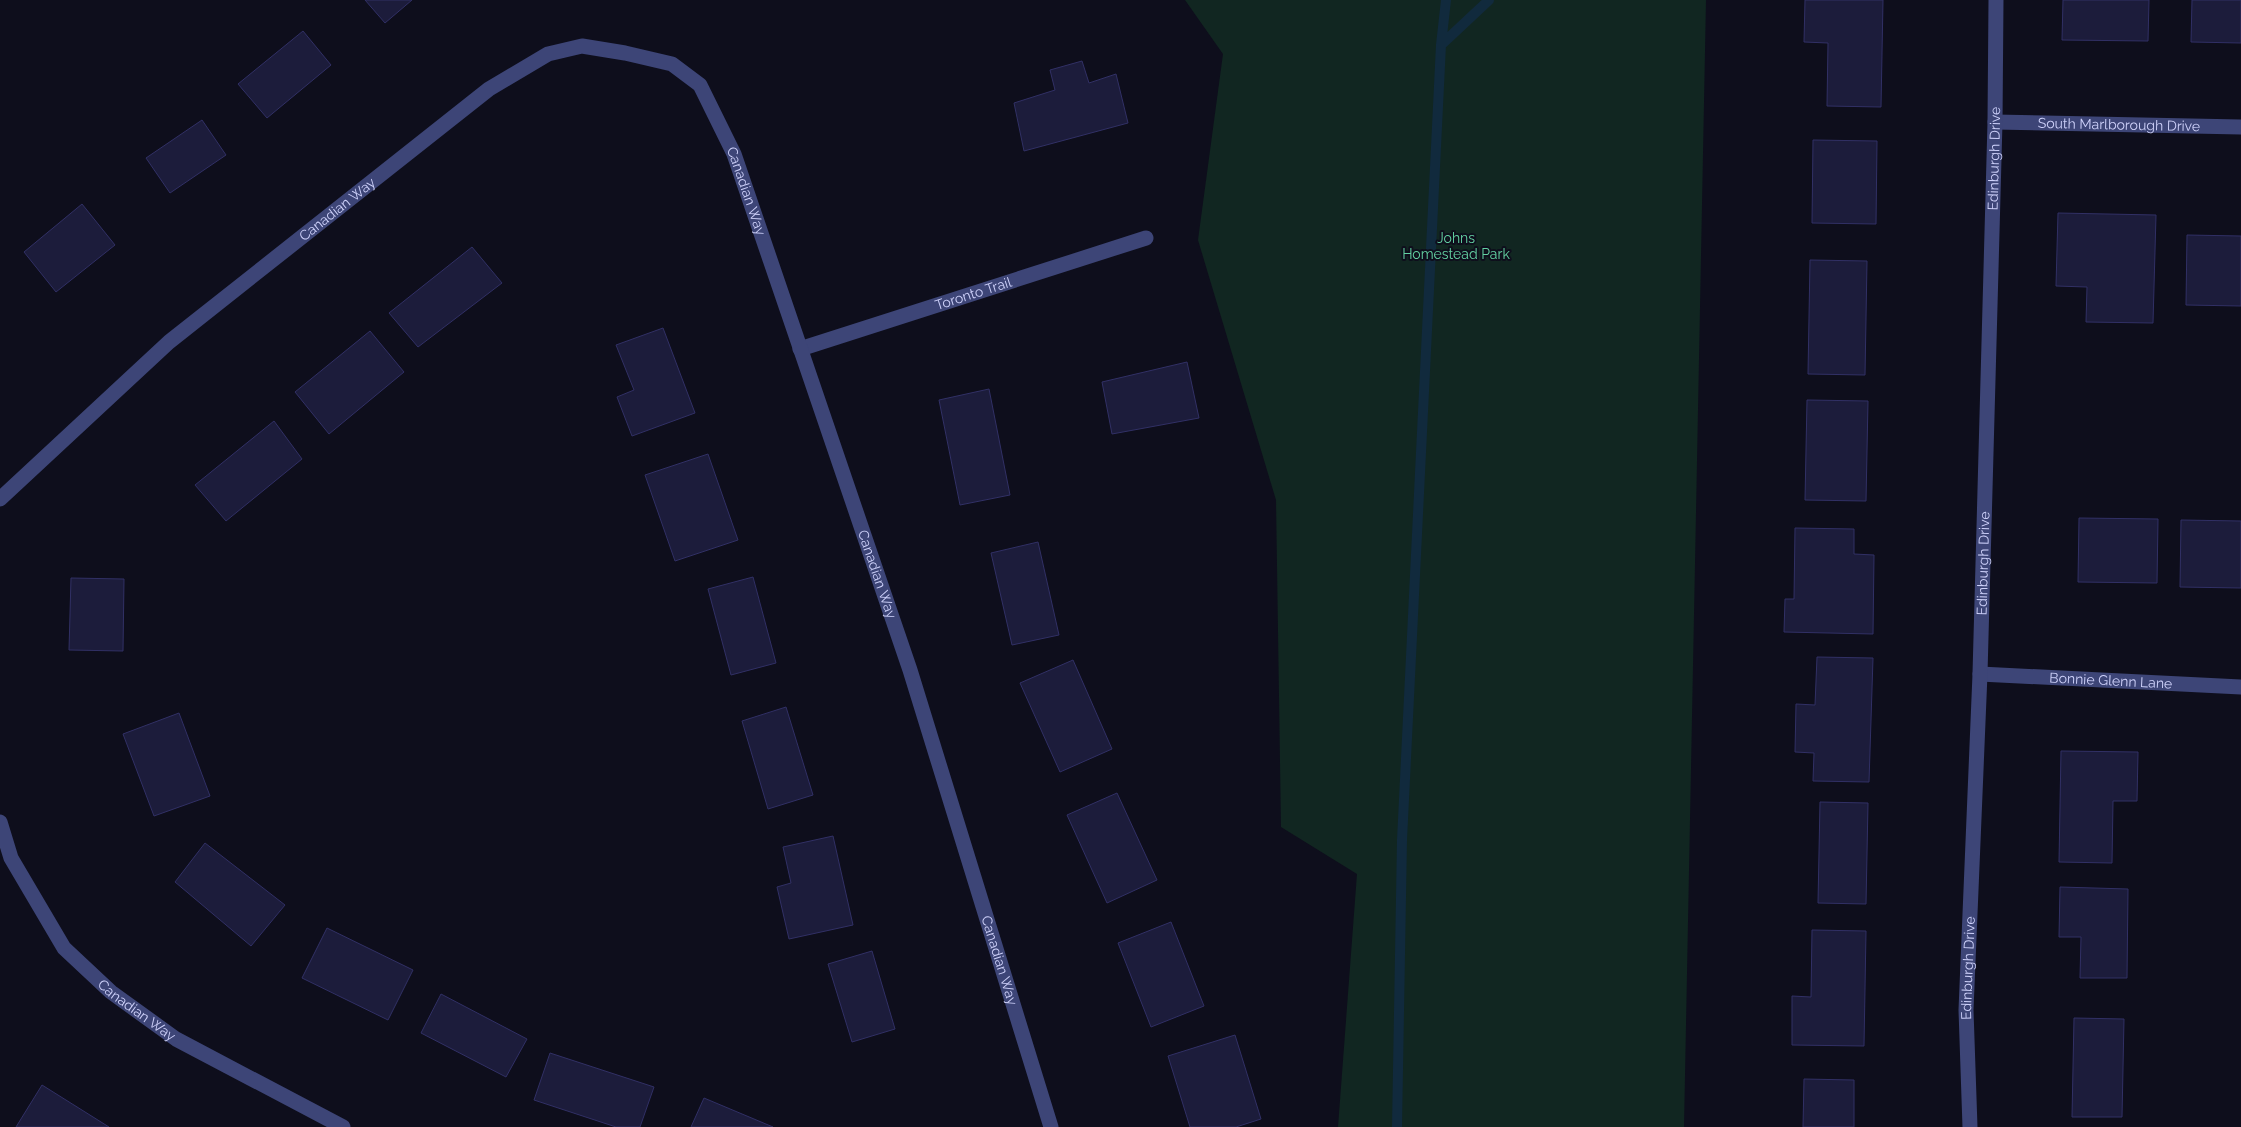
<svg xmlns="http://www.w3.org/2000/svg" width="2241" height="1127" viewBox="0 0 2241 1127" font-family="Raleway,sans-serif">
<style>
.green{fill:#112621}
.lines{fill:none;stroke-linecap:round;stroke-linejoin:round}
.stream{stroke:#112a3d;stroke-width:10}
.building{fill:#1c1c3b;stroke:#313065}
.minor{stroke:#3d4577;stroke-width:15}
.labels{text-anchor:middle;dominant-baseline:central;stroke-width:4;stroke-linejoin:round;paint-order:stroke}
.street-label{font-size:14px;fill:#ced1fa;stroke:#0e0e1c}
.park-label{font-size:14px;fill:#63d1a2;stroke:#0e0e1c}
</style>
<rect width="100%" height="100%" fill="#0e0e1c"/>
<!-- green -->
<path class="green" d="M1185,0H1706L1684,1127H1338L1357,874L1281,827L1276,500L1198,240L1223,54Z"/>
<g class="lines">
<!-- stream -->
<path class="stream" d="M1441,45L1489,0
M1397,1127L1402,840L1441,45L1446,0"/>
</g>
<!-- building -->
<path class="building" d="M365,0H412L385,23Z
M1805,0H1883L1881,107L1827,106L1828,43L1804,42Z
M2063,0H2149L2148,41L2062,40Z
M2192,0H2241V43L2191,42Z
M303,31L331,65L267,118L238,84Z
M1082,61L1089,83L1116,74L1128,123L1024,151L1014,103L1055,90L1050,70Z
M202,120L226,155L170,193L146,158Z
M1813,140L1877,141L1876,224L1812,223Z
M82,204L115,245L56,292L24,252Z
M2058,213L2156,215L2153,323L2086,322L2087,287L2056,286Z
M2187,235L2241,236V306L2186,305Z
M472,247L502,283L418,347L389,313Z
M1810,260L1867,261L1865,375L1808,374Z
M663,328L695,413L632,436L617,397L634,390L616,345Z
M370,331L404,372L329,434L295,392Z
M1187,362L1199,418L1112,434L1102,382Z
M989,389L1010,495L960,505L939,400Z
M1807,400L1868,401L1866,501L1805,500Z
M274,421L302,459L226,521L195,485Z
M708,454L738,540L675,561L645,475Z
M2079,518L2158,519L2157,583L2078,582Z
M2181,520L2241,521V588L2180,587Z
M1795,528L1854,529V554L1874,555L1873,634L1784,632L1785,599H1794Z
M1038,542L1059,635L1012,645L991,553Z
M753,577L776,663L731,675L708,589Z
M71,578L124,579L123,651L69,650Z
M1817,657L1873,658L1869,782L1813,781L1814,753L1795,752L1796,704L1815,705Z
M1073,660L1112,749L1060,772L1020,683Z
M786,707L813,795L768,809L742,721Z
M179,713L210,796L154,816L123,734Z
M2061,751L2138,752L2137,801H2113L2112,863L2059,862Z
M1117,793L1157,880L1107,903L1067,815Z
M1820,802L1868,803L1866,904L1818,903Z
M833,836L853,925L789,939L777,887L791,883L783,847Z
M205,843L285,905L251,946L175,882Z
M2060,887L2128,889L2127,978H2080L2081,937H2059Z
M1171,922L1204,1006L1151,1027L1118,943Z
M327,928L413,970L388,1020L302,978Z
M1812,930L1866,931L1864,1046L1792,1045V996L1811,997Z
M872,951L895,1029L852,1042L828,964Z
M441,994L527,1039L506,1077L421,1033Z
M2074,1018L2124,1019L2122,1117H2072Z
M1235,1035L1261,1119L1236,1127H1190L1168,1056Z
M550,1053L654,1087L640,1127H616L534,1100Z
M1804,1079L1854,1080V1127H1803Z
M42,1085L109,1127H16Z
M704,1098L773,1127H691Z"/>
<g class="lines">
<!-- minor -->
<g class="minor">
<path id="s1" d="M1995,122L2241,127"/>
<path id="s2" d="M800,349L1146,238"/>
<path id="s3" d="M0,499L169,342L489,89L548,54L582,46L625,53L672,64L700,85L734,154L910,670L1051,1127"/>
<path id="s4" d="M1980,674L2241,687"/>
<path id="s5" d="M0,822L11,858L64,948L111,992L176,1039L343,1127"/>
<path id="s6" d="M1970,1127L1966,1010L1980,674L1995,122L1996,0"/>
</g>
</g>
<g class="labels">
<!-- street labels -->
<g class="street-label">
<text stroke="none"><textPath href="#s1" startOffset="124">South Marlborough Drive</textPath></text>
<text stroke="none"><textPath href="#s6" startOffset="969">Edinburgh Drive</textPath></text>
<text stroke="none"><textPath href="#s3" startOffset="985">Canadian Way</textPath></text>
<text stroke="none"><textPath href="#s3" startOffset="445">Canadian Way</textPath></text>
<text stroke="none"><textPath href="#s2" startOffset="182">Toronto Trail</textPath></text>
<text stroke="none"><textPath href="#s6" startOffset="564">Edinburgh Drive</textPath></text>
<text stroke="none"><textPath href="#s3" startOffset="1390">Canadian Way</textPath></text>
<text stroke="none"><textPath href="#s4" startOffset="131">Bonnie Glenn Lane</textPath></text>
<text stroke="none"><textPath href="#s3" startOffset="1795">Canadian Way</textPath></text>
<text stroke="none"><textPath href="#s6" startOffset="159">Edinburgh Drive</textPath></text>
<text stroke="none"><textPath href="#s5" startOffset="238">Canadian Way</textPath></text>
</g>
<!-- park labels -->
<g class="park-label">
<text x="1456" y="238">Johns<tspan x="1456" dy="16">Homestead Park</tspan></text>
</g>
</g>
</svg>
